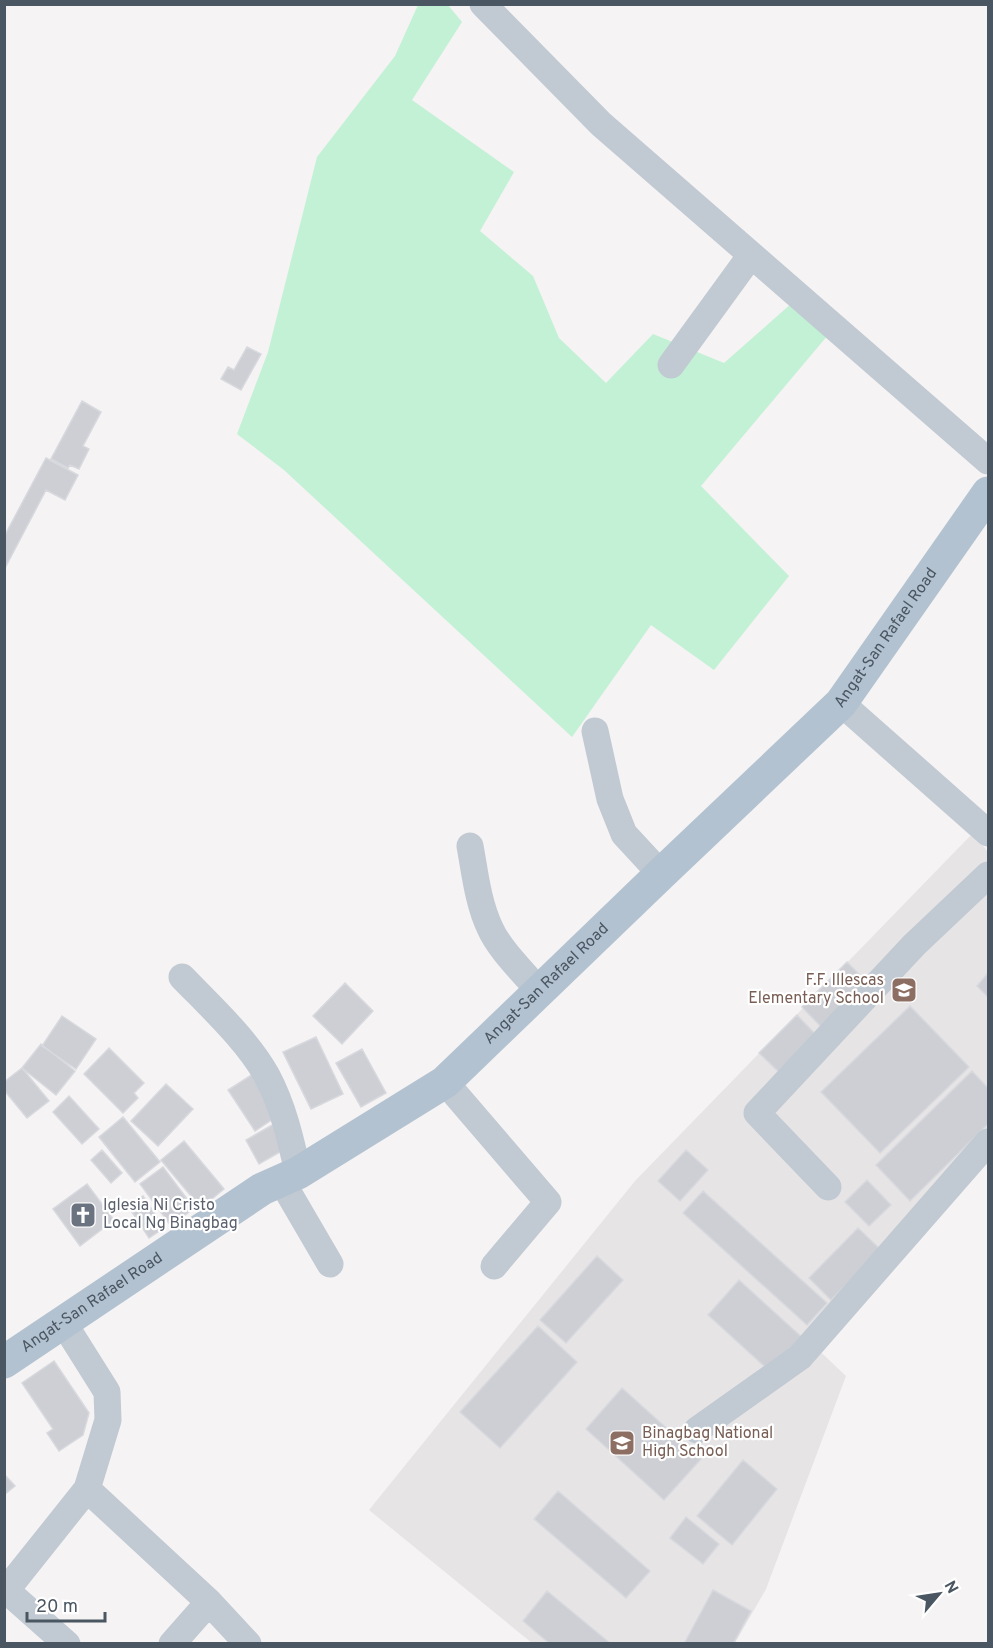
<svg xmlns="http://www.w3.org/2000/svg" width="993" height="1648" viewBox="0 0 993 1648" font-family="Overpass,sans-serif">
<style>
.education{fill:#e6e4e5}
.green{fill:#c3f1d5}
.building{fill:#cdcfd5;stroke:#d7d9de;stroke-width:1.5}
.lines{fill:none;stroke-linecap:round;stroke-linejoin:round}
.minor{stroke:#c1cad2;stroke-width:27}
.major{stroke:#b3c2d1;stroke-width:33}
.labels{text-anchor:middle;dominant-baseline:central;stroke-width:4.5;stroke-linejoin:round;paint-order:stroke}
.street-label{font-size:16px;fill:#4a5661;stroke:#fff}
.education-label{font-size:16px;fill:#785e54;stroke:#fff;text-anchor:end}
.worship-label{font-size:16px;fill:#5b616d;stroke:#fff;text-anchor:start}
</style>
<rect width="100%" height="100%" fill="#f5f3f3"/>
<!-- education -->
<path class="education" d="M973,833L988,852V1128L808,1340L846,1376L766,1589L735,1643H532L369,1510L635,1181Z"/>
<!-- green -->
<path class="green" d="M418,5H448L462,22L412,100L514,172L480,231L533,276L559,338L606,383L653,334L724,363L792,303L828,335L701,486L789,576L714,670L651,625L572,737L284,470L237,434L268,352L317,157L395,56Z"/>
<!-- building -->
<path class="building" d="M247,347L261,354L241,390L221,379L228,367L234,370Z
M82,401L101,412L83,446L89,449L79,469L70,465L68,468L51,459Z
M46,458L78,475L65,500L46,490L4,570V537Z
M847,962L870,985L824,1030L802,1007Z
M988,973V997L977,986Z
M345,983L373,1011L342,1044L313,1016Z
M910,1006L969,1067L880,1153L821,1092Z
M797,1015L819,1038L782,1075L759,1053Z
M62,1016L96,1039L76,1069L42,1046Z
M316,1037L343,1094L311,1109L283,1052Z
M41,1044L75,1071L56,1095L22,1068Z
M109,1048L144,1083L134,1093L138,1098L123,1113L84,1074Z
M362,1049L386,1093L361,1107L336,1063Z
M22,1068L49,1101L27,1118L4,1090V1082Z
M972,1071L988,1088V1124L910,1201L876,1165Z
M253,1074L279,1115L255,1131L228,1090Z
M166,1084L193,1109L158,1146L131,1121Z
M69,1096L99,1129L82,1144L53,1112Z
M123,1117L160,1162L135,1182L99,1137Z
M274,1124L287,1148L259,1164L246,1140Z
M184,1141L224,1189L201,1208L161,1160Z
M102,1150L122,1173L111,1183L91,1160Z
M686,1150L708,1170L680,1201L658,1181Z
M163,1167L194,1208L171,1226L140,1184Z
M867,1180L891,1205L869,1226L845,1202Z
M87,1184L114,1220L80,1246L53,1209Z
M703,1191L827,1303L807,1325L683,1213Z
M143,1196L164,1228L149,1238L128,1206Z
M858,1228L881,1250L831,1300L809,1278Z
M597,1256L623,1280L566,1343L540,1320Z
M739,1280L805,1340L774,1375L708,1315Z
M538,1326L577,1362L500,1448L460,1412Z
M54,1361L89,1413L83,1435L59,1451L47,1433L53,1429L22,1383Z
M622,1388L701,1459L664,1500L586,1429Z
M743,1460L777,1489L732,1545L697,1516Z
M4,1474L15,1486L4,1495Z
M558,1491L650,1571L626,1598L534,1519Z
M686,1517L719,1544L703,1564L670,1538Z
M713,1590L751,1611L733,1644H684Z
M547,1591L610,1643V1644H550L523,1621Z"/>
<g class="lines">
<!-- minor -->
<path class="minor" d="M483,4L601,124L988,461
M671,365L751,255
M841,703L988,833
M595,731L610,799L624,834L661,874
M470,846C475,873 478,903 490,928C499,949 524,973 539,991
M182,977C210,1006 248,1041 267,1076C283,1106 291,1140 298,1173
M445,1082L548,1202L494,1266
M281,1180L330,1264
M828,1187L757,1113L914,945L988,875
M697,1430L800,1357L988,1142
M87,1489L209,1602L248,1644
M7,1591L67,1644
M4,1593L87,1489L108,1420L107,1392L63,1322
M172,1644L209,1602"/>
<!-- major -->
<path class="major" id="s1" d="M4,1362L262,1189L298,1173L445,1082L661,874L841,703L988,493"/>
</g>
<!-- icons -->
<defs>
<g id="school-square" transform="scale(1.35)"><rect x="-9" y="-9" width="18" height="18" rx="4" fill="#8d6e63" stroke="#fff"/><path d="M0-5L7-2L0 1L-7-2ZM-4 1L0 2.5L4 1V4Q0 6-4 4Z" fill="#fff"/></g>
<g id="church-square" transform="scale(1.35)"><rect x="-9" y="-9" width="18" height="18" rx="4" fill="#6b7280" stroke="#fff"/><path d="M-1.2-6h2.4v3.5h3.3v2.4h-3.3V6h-2.4V-.1h-3.3v-2.4h3.3Z" fill="#fff"/></g>
</defs>
<g fill-rule="evenodd">
<use href="#school-square" x="904" y="990"/>
<use href="#church-square" x="83" y="1215"/>
<use href="#school-square" x="622" y="1443"/>
</g>
<g class="labels">
<!-- street labels -->
<g class="street-label">
<text stroke="none"><textPath href="#s1" startOffset="1150">Angat-San Rafael Road</textPath></text>
<text stroke="none"><textPath href="#s1" startOffset="664">Angat-San Rafael Road</textPath></text>
<text stroke="none"><textPath href="#s1" startOffset="106">Angat-San Rafael Road</textPath></text>
</g>
<!-- education labels -->
<g class="education-label">
<text x="884" y="981">F.F. Illescas<tspan x="884" dy="18">Elementary School</tspan></text>
<text x="642" y="1434" text-anchor="start">Binagbag National<tspan x="642" dy="18">High School</tspan></text>
</g>
<!-- worship labels -->
<g class="worship-label">
<text x="103" y="1206">Iglesia Ni Cristo<tspan x="103" dy="18">Local Ng Binagbag</tspan></text>
</g>
</g>
<!-- border -->
<rect width="993" height="1648" fill="none" stroke="#4a5661" stroke-width="12"/>
<!-- north arrow -->
<g transform="translate(939 1594) rotate(61)" stroke="#ffffff" stroke-width="4.5" paint-order="stroke">
<path d="M0-4.5L10 22L0 15L-10 22Z" fill="#4a5661"/>
<text y="-9" font-size="16" font-weight="bold" text-anchor="middle" fill="#4a5661">N</text>
</g>
<!-- scale -->
<path d="M27 1612v9h78v-9" fill="none" stroke="#4a5661" stroke-width="3"/>
<text x="36" y="1612" font-size="18" fill="#4a5661" stroke="#ffffff" stroke-width="4.5" paint-order="stroke">20 m</text>
</svg>
